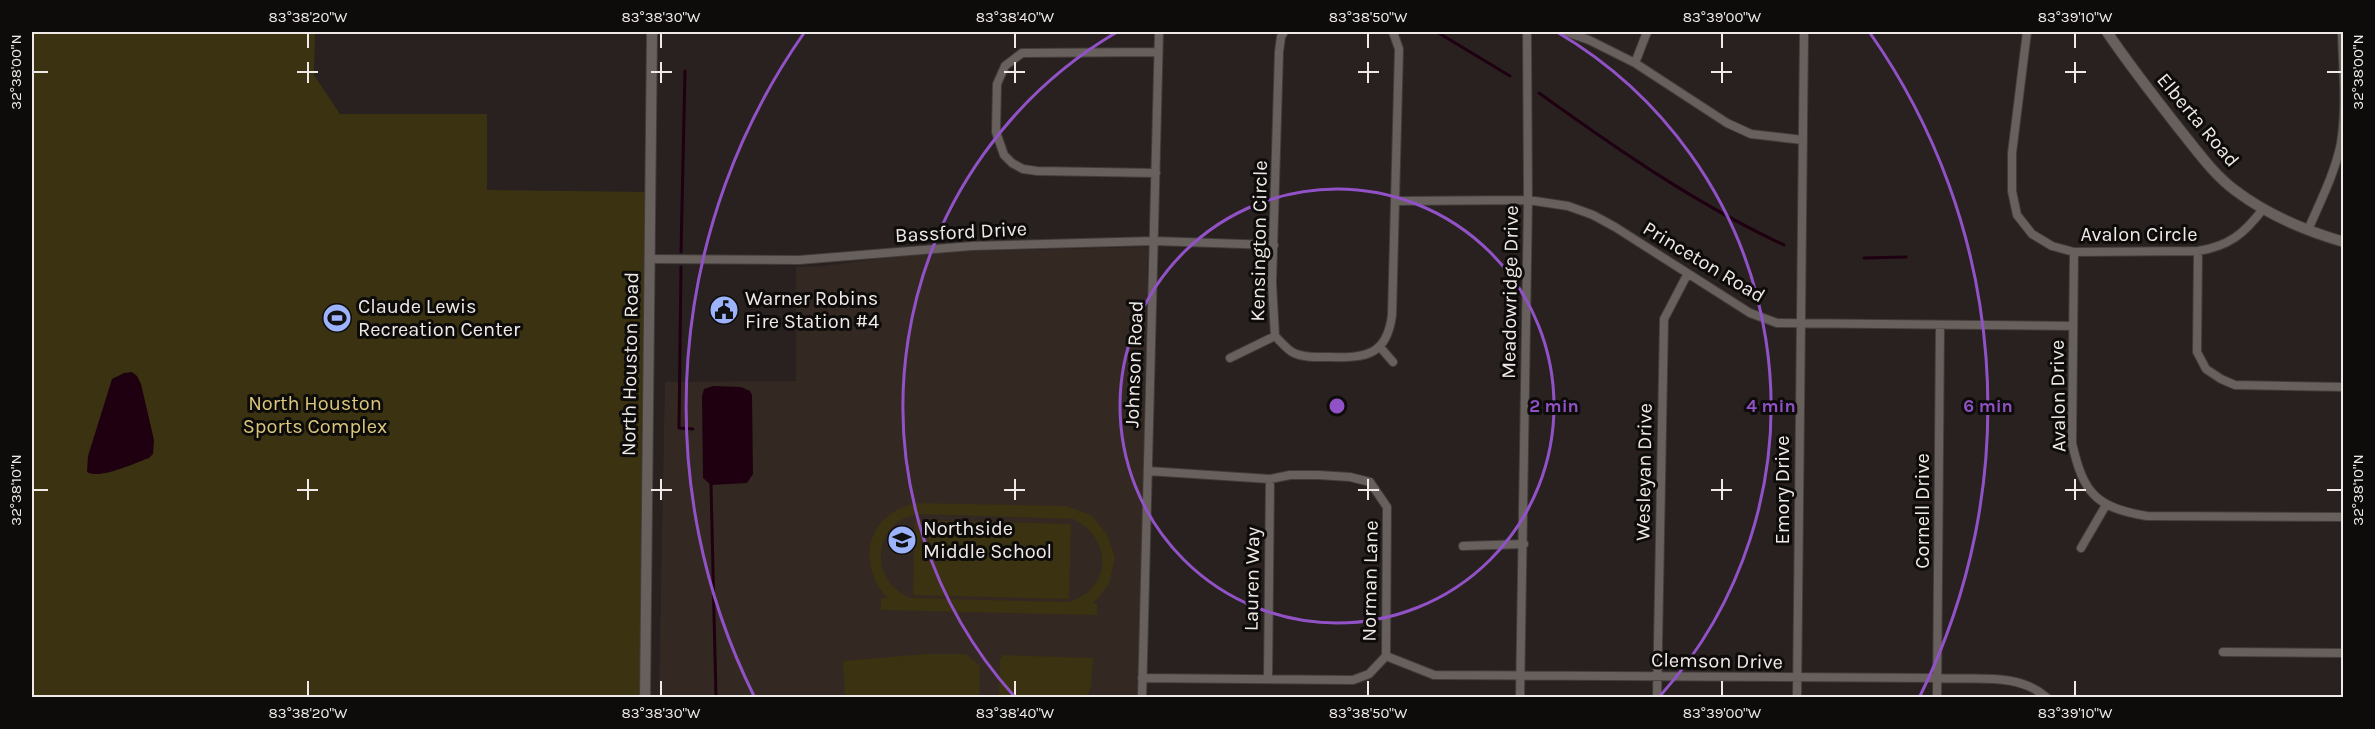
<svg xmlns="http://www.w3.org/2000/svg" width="2375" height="729" viewBox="0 0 2375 729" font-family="Karla,sans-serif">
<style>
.built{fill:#342823}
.green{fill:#3a3211;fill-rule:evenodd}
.water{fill:#1f0011}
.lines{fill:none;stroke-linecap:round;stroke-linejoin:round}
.stream{stroke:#1f0011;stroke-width:3}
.minor-casing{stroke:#413c3a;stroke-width:10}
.tertiary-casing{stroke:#413c3a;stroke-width:12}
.minor{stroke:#68605d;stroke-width:8}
.tertiary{stroke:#68605d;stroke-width:10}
.ticks{fill:none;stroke:#efeae8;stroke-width:2}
.ring{fill:none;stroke:#9252c7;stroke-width:3}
.labels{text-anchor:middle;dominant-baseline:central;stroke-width:6;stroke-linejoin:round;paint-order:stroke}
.street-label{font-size:20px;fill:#efeae8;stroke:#0e0c0a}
.poi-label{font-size:20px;fill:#efeae8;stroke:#0e0c0a;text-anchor:start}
.park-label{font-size:20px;fill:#dcc87b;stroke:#0e0c0a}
.centre{fill:#9252c7;stroke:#0e0c0a;stroke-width:3}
.ring-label{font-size:18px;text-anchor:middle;font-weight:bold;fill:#9252c7;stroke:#0e0c0a;stroke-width:6;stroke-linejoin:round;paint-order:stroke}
.neatline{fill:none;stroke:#efeae8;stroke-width:2}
.ticks-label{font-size:15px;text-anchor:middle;fill:#efeae8}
</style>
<rect width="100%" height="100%" fill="#28211f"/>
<!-- built -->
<path class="built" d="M1148,247L1138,697L659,698L665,382L796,381V267L822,266L935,252Z"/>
<!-- green -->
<path class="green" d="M32,32H315L314,75L340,114H487V190L650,192L645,697H32Z
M917,503L1066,506L1091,515L1107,534L1115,558L1109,584L1093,604H1097V615L881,610V598H887C855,562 868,512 917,503ZM923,514L1073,519C1113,538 1113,589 1068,602L911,598C865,580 874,516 923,514Z
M915,520L1071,524L1069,599L913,595Z
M925,654H966L980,666L979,697H845L843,661Z
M1004,655L1093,658L1091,687L1087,697H999L1000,659Z"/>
<!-- water -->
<path class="water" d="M132,372L137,376L141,384L154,440L153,454L149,458C135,463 99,480 87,472L88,456L112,379L124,373Z
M713,386L741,387L750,391L752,395L753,474L747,483L711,485L703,478L702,396L704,389Z"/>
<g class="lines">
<!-- stream -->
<path class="stream" d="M1437,32L1510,76
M1539,93C1617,149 1696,204 1784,245
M681,252L685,71
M1864,258L1906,257
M681,267L679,428L693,429
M711,485L716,698"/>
<!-- minor casing -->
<g class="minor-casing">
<path id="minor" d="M1284,32L1281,37L1279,52L1272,283L1275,336C1280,341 1286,348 1292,352C1303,358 1317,357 1329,357C1365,358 1387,356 1392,315L1399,49L1393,32
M1566,32L1589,40L1635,63L1727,123L1751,134L1803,140
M2027,32L2012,153V191L2017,215L2032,234L2052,246L2074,252L2198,251C2229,246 2244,234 2263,209
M1635,63L1647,32
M1156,173L1037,171L1023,169L1012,163L1004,155L996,132L997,84L1005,66L1022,53L1158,52
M1395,201L1528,200L1568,206L1593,215L1615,227L1750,313L1777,323L2073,326
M2308,230C2320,202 2335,173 2341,143C2347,107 2343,68 2342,32
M2198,251L2197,352L2206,369L2221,379L2235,385L2344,387
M2074,252L2072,443C2083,492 2095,508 2147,516L2344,517
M649,259L799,260L972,246L1154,241L1274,245
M1380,347L1393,362
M1230,358L1275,336
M1463,546L1524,544
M2081,548L2106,505
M2223,652L2344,653
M1386,656L1434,675L1937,678C1973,681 2018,671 2047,698
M1142,678L1353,680L1369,674L1386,656L1387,507L1370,482L1350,477L1318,475H1290L1270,479L1148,471
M1268,679L1270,479
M1142,698L1159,32
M1520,698L1528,200L1527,32
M1657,698L1664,319L1687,275
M1797,698L1804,32
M1937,698L1940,325"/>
</g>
<!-- tertiary casing -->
<g class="tertiary-casing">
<path id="tertiary" d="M2107,32C2130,66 2155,98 2181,131C2198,152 2214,175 2236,191C2268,215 2306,231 2344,242
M645,698L652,32"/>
</g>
<!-- minor -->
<use href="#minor" class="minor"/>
<!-- tertiary -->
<use href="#tertiary" class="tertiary"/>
</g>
<!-- ticks -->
<path class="ticks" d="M308,33V48M661,33V48M1015,33V48M1368,33V48M1722,33V48M2075,33V48M308,62V83M661,62V83M1015,62V83M1368,62V83M1722,62V83M2075,62V83M33,72H48M297,72H318M651,72H672M1004,72H1025M1358,72H1379M1711,72H1732M2065,72H2086M2327,72H2342M308,479V500M661,479V500M1015,479V500M1368,479V500M1722,479V500M2075,479V500M33,490H48M297,490H318M651,490H672M1004,490H1025M1358,490H1379M1711,490H1732M2065,490H2086M2327,490H2342M308,681V696M661,681V696M1015,681V696M1368,681V696M1722,681V696M2075,681V696"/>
<!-- distance rings -->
<g class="ring">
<circle cx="1337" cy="406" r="217"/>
<path d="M1014 696A434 434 0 0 1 1117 32M1557 32A434 434 0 0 1 1660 696"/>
<path d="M754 696A651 651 0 0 1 804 33M1870 33A651 651 0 0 1 1920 696"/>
</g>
<!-- icons -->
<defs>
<g id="civic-disc" transform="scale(1.5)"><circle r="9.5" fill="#9db4fd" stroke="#0e0c0a"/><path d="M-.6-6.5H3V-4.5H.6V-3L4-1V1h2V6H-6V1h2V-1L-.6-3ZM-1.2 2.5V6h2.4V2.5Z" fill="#111"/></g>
<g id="stadium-disc" transform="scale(1.5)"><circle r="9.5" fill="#9db4fd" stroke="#0e0c0a"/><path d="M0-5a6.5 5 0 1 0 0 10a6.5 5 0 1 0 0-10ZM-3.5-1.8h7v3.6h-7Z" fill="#111"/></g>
<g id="school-disc" transform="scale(1.5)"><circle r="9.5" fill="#9db4fd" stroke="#0e0c0a"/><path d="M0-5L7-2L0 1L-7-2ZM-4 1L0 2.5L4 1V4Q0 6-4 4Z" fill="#111"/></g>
</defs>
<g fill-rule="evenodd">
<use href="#civic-disc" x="724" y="310"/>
<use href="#stadium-disc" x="337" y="318"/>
<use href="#school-disc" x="902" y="540"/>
</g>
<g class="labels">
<!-- street labels -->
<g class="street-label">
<text transform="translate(2198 120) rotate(50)">Elberta Road</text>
<text transform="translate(961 232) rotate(-3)">Bassford Drive</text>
<text x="2139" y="234">Avalon Circle</text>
<text transform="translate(1259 241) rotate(-89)">Kensington Circle</text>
<text transform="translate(1704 262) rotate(31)">Princeton Road</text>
<text transform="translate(1510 292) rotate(-89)">Meadowridge Drive</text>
<text transform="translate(630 364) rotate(-89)">North Houston Road</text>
<text transform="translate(1134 364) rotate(-88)">Johnson Road</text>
<text transform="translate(2058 396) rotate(-91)">Avalon Drive</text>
<text transform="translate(1644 472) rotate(-89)">Wesleyan Drive</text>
<text transform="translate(1782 490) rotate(-90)">Emory Drive</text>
<text transform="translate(1922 511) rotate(-90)">Cornell Drive</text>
<text transform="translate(1252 579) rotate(-89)">Lauren Way</text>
<text transform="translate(1370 581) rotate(-89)">Norman Lane</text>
<text transform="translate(1717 661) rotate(1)">Clemson Drive</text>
</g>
<!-- poi labels -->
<g class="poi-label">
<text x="745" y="298">Warner Robins<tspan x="745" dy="23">Fire Station #4</tspan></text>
<text x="358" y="306">Claude Lewis<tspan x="358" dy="23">Recreation Center</tspan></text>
<text x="923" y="528">Northside<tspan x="923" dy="23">Middle School</tspan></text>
</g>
<!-- park labels -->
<g class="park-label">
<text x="315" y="403">North Houston<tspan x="315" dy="23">Sports Complex</tspan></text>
</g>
</g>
<circle cx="1337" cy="406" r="9" class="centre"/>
<g class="ring-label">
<text x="1554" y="412">2 min</text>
<text x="1771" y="412">4 min</text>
<text x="1988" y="412">6 min</text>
</g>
<!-- border -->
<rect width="2375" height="729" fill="none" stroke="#0e0c0a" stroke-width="66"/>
<rect x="33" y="33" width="2309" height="663" class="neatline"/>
<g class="ticks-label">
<text x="308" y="22">83°38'20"W</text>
<text x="661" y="22">83°38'30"W</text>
<text x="1015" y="22">83°38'40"W</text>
<text x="1368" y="22">83°38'50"W</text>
<text x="1722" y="22">83°39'00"W</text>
<text x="2075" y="22">83°39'10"W</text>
<text transform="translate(2358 72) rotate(-90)" y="5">32°38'00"N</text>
<text transform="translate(16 72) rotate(-90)" y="5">32°38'00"N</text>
<text transform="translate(2358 490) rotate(-90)" y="5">32°38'10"N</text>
<text transform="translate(16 490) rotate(-90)" y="5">32°38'10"N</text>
<text x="308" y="718">83°38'20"W</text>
<text x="661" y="718">83°38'30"W</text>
<text x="1015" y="718">83°38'40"W</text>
<text x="1368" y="718">83°38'50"W</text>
<text x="1722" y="718">83°39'00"W</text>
<text x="2075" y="718">83°39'10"W</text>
</g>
</svg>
